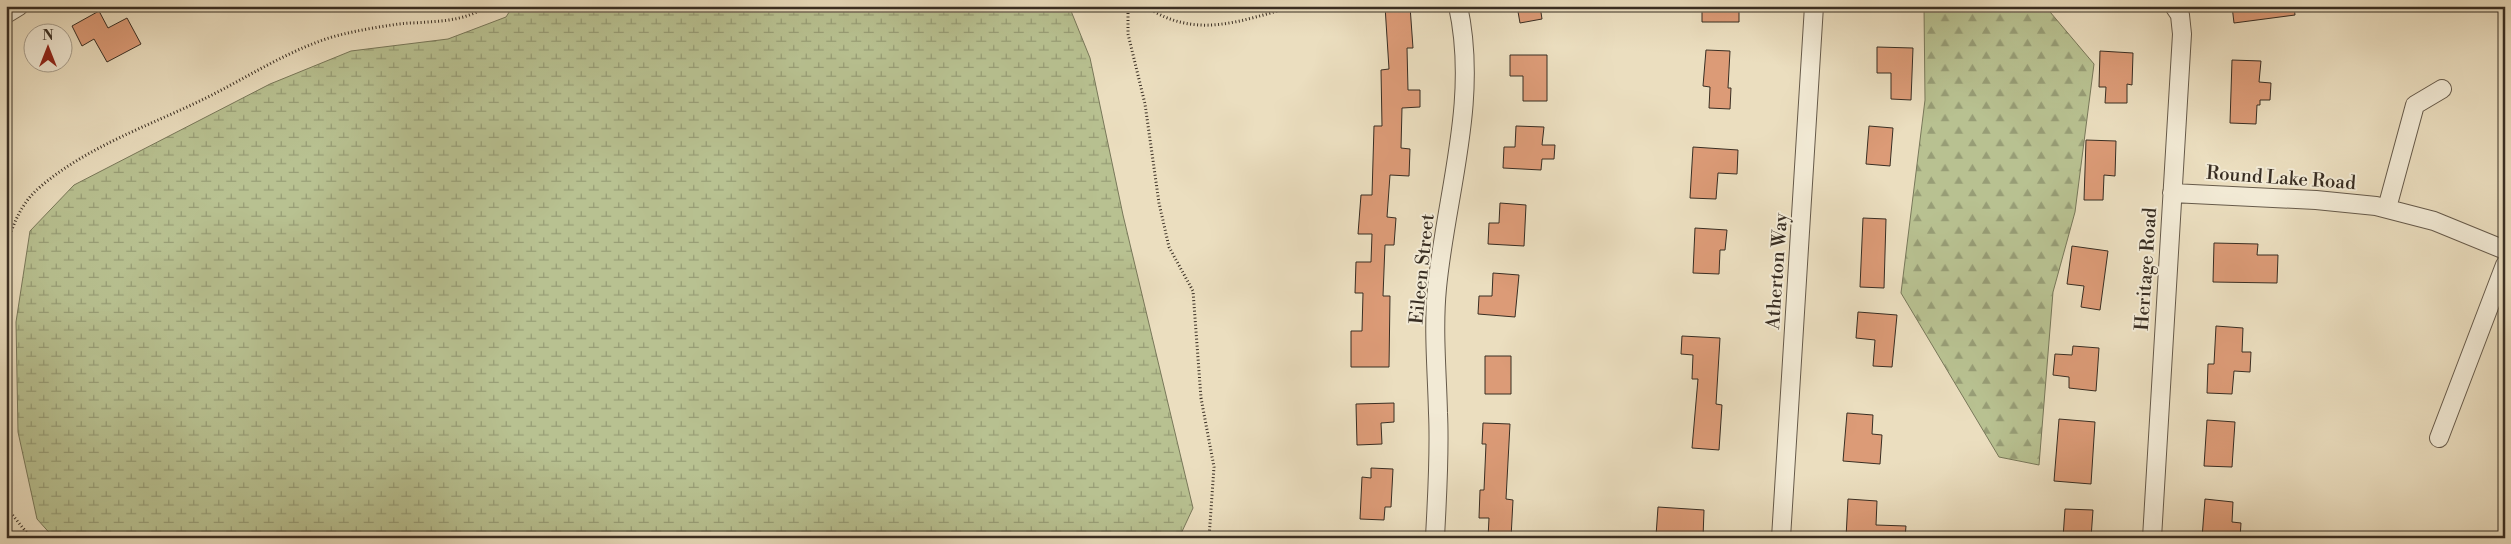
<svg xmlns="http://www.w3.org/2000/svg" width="2511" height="544" viewBox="0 0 2511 544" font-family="'Libre Bodoni',serif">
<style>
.forest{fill:url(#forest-firs);stroke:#78785a}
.wetland{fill:url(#wetland-marsh);stroke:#78785a}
.building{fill:#dc9b77;stroke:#392e23}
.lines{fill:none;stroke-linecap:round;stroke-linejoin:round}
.street-casing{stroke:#665a4a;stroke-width:20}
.path{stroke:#392e23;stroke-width:3;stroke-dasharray:1 2.5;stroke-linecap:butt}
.street{stroke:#f2ead5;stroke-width:18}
.labels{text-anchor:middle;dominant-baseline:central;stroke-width:4;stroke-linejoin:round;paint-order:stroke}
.street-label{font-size:19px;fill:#392e23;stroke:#f2ead5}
</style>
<defs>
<pattern id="forest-firs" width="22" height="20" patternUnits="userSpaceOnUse" patternTransform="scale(1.25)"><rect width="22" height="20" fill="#b8c191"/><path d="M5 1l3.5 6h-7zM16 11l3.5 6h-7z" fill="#979d76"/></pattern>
<pattern id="wetland-marsh" width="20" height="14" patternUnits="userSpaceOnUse" patternTransform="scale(1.25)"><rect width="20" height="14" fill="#b8c191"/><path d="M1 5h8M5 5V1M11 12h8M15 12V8" fill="none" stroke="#979d76"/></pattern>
</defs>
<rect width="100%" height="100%" fill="#ebdebf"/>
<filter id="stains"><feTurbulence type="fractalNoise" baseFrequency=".004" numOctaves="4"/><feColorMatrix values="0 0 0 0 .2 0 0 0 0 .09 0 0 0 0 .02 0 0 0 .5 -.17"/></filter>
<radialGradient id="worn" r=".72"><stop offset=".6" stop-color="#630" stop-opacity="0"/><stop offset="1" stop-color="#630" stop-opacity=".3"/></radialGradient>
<!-- forest -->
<path class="forest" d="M1924,6H2045L2094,64L2075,212L2053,292L2039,465L1999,457L1901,293L1925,100Z"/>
<!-- wetland -->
<path class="wetland" d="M513,6H1069L1090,58L1123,215L1193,508L1179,538H54L37,519L18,432L16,322L30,231L74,185L270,84L351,51L448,39L506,17Z"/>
<!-- building -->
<path class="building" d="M1385,6H1410L1413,48H1407L1408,90H1420V107L1402,108L1401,148L1410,149L1409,176L1390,175L1387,217L1396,218L1394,245H1385L1383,296H1390L1389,367H1351V331H1362L1363,293H1355L1356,262H1371L1372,234H1358L1361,195H1372L1374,126H1382L1381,70L1389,69Z
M1517,6H1540L1542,19L1520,23Z
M1702,6H1739V22H1702Z
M2232,6H2294L2295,15L2234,23Z
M99,11L108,28L127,18L141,44L107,62L94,39L82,46L72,26Z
M1877,47L1913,48L1911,100L1891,99V73H1877Z
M1706,50L1730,51L1728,88H1731L1730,109L1709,108L1710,87L1703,86Z
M2100,51L2133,53L2132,85L2127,84V103H2105L2106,87H2099Z
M1510,55H1547V101H1523V76H1510Z
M2232,60L2261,61L2259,82L2271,83L2270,100H2260V105H2257L2256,124L2230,123Z
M1516,126L1544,127L1542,145H1555L1554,159H1542L1541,170L1503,168L1504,147H1515Z
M1869,126L1893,128L1890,166L1866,164Z
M2086,140L2116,141L2115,176L2104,175L2103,200H2084Z
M1693,147L1738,150L1737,174L1718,173L1716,199L1690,198Z
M1500,203L1526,205L1524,246L1488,244L1489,223H1499Z
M1863,218L1886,219L1884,288L1860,287Z
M1695,228L1727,230L1725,250H1720L1719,274L1693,273Z
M2214,243L2258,244L2257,255H2278L2277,283L2213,282Z
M2072,246L2108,251L2100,310L2081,307L2084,286L2067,284Z
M1493,273L1519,275L1515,317L1478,314L1479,296H1492Z
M1858,312L1897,315L1892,367L1873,366L1875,340L1856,338Z
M2216,326L2243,328L2242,352H2251L2250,372L2234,371L2232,394L2207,393L2208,364H2214Z
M1682,336L1720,338L1716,404L1722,405L1719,450L1692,448L1698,379H1692L1693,355L1681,354Z
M2073,346L2099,348L2096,391L2069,388V377L2053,375L2055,354L2072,355Z
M1485,356H1511V394H1485Z
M1394,403V422L1381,423L1382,444L1357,445L1356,404Z
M1847,413L1873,415L1872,434L1882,435L1880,464L1843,461Z
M2059,419L2095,422L2091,484L2054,481Z
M2207,420L2235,422L2232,467L2204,466Z
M1483,423L1510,424L1506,499L1513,500L1511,538H1488L1489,518H1479L1480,490H1484L1486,444H1482Z
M1371,468L1393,469L1391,507H1385L1384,520L1360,519L1362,477L1371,478Z
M1848,499L1877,501L1876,525L1906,526L1905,538H1846Z
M2205,499L2233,502L2232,522L2241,523L2240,538H2202Z
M1658,507L1704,510L1703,538L1656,536Z
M2065,509L2093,510L2091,538H2063Z"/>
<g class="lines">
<!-- street casing -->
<g class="street-casing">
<path id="street" d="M6,14L19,6
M2172,193L2316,200L2376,206L2434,221L2505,250
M2387,208L2415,105L2442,89
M2439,438L2505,265
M1435,538C1437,496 1440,454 1438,413C1437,371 1433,329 1437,288C1446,194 1479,101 1458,6
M1781,538L1814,6
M2152,538L2182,34L2180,15L2174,6"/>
</g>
<!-- path -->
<path class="path" d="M1128,6V34L1145,104L1159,203L1169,247L1193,291L1201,398L1214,467L1209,538
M1145,6C1197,41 1241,20 1296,6
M6,248C13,224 21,203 40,187C88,146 151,125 206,98C248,77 287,51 332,37C354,31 377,27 399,24C427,21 463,24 486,6
M6,507L31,538"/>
<!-- street -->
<use href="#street" class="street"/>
</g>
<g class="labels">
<!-- street labels -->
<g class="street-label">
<text transform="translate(2281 178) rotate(4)">Round Lake Road</text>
<text transform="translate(1422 269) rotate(-84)">Eileen Street</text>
<text transform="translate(2146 269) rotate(-86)">Heritage Road</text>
<text transform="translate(1777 271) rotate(-86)">Atherton Way</text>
</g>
</g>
<!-- margin -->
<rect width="2511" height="544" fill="none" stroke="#ebdebf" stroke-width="25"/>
<rect x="8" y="8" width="2496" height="529" fill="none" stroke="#392e23" stroke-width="2.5"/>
<rect x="12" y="12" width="2486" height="519" fill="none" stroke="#392e23"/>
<!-- north arrow -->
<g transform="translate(48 48)"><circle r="24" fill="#f2ead5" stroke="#a89f8e"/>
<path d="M0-4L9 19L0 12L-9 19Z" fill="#8f2418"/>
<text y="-8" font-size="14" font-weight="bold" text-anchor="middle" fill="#392e23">N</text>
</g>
<rect width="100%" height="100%" filter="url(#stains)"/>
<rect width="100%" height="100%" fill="url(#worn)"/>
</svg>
